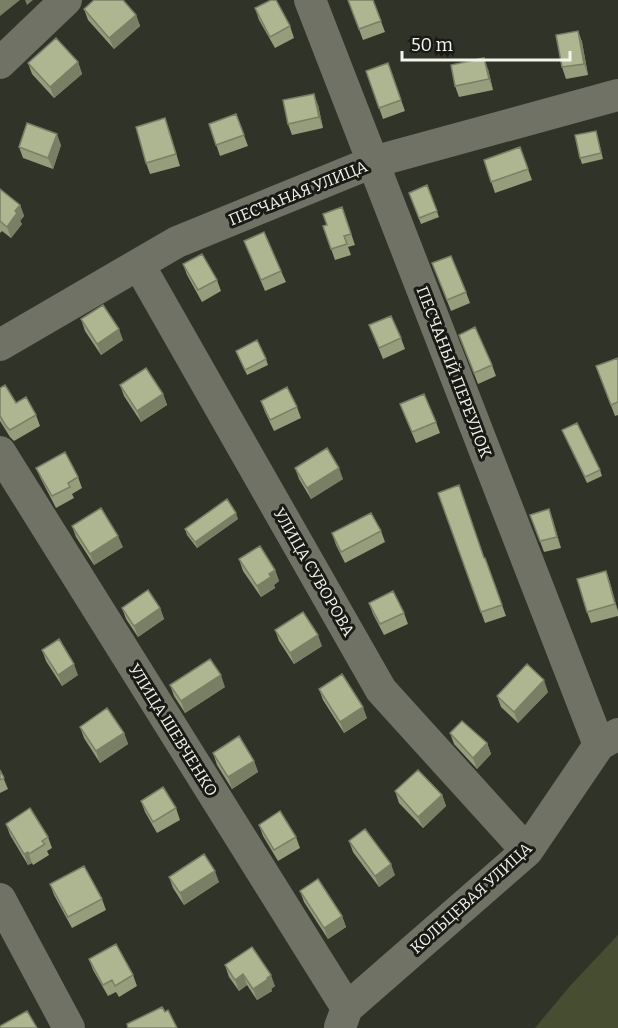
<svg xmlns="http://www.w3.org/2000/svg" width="618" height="1028" viewBox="0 0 618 1028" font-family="Bitter,serif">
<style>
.green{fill:#474d31}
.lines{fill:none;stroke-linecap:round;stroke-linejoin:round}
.minor{stroke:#6f7264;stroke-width:32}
.wall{fill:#959d7c}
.shaded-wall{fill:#797f65}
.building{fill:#adb690;stroke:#797f65;stroke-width:1.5}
.labels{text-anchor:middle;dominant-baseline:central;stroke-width:6;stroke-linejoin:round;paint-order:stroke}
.street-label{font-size:16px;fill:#f3f5ed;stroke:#191a15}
</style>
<rect width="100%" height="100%" fill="#303327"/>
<!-- green -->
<path class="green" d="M618,935V1028H535L570,986Z"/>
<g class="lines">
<!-- minor -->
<path class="minor" d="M310,0L599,745
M0,63L66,0
M139,265L381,690L527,851
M0,345L177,242L373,162L618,95
M0,452L347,1008
M0,899L69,1028
M340,1027L347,1008L527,851L599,745L618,734"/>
</g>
<!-- wall -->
<path class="wall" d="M348,0H373L385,32L363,40Z
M255,8L290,26L294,38L275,48L259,20Z
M84,9L136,15L140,26L114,49L88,20Z
M578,31L582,42L588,75L566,79L562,67Z
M78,62L82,74L54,98L32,74L28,63Z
M388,63L405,111L383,119L366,71Z
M488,69L493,90L459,97L455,86Z
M318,105L323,128L292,135L288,124Z
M236,114L248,146L220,156L209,124Z
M169,130L180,166L150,174L146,163Z
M596,131L603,159L582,164L580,158Z
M61,145L53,169L23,158L19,147Z
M520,147L532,180L495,193L484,160Z
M427,185L439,217L421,224L409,193Z
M0,189L20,205L24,216L20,221L22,224L11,238L2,231L0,233Z
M342,207L355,245L348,247L351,255L335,260L323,226L327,225Z
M244,241L281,271L286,282L265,291Z
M432,263L466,292L470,303L451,311Z
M183,264L217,280L221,291L202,302L187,275Z
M81,319L123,340L101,355L85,331Z
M369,325L401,338L405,349L383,359Z
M459,335L492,365L496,376L478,384Z
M236,351L266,359L268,365L247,375Z
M618,358V415L615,416L596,366Z
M120,385L163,394L167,405L141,422L124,396Z
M0,388L16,403L36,415L40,426L14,441L10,437L0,421Z
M261,401L297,407L301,418L274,431L265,412Z
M400,404L436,422L440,433L416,443Z
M562,430L600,470L602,476L587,483Z
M36,468L78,477L82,488L72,494L74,498L56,508L41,479Z
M295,468L343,479L311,499L299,479Z
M438,493L484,558H485L506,616L485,623Z
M549,509L561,548L544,552L530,515Z
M238,519L197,548L187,535L185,529Z
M72,526L123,547L94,565L76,537Z
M381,531L385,542L345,563L336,545L332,533Z
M239,559L275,570L279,581L274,585L275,588L261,597L243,571Z
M606,571L618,611V616L591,623L587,612Z
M369,603L404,613L408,624L384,635L373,614Z
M122,608H160L164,619L138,637L126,619Z
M275,630L322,646L294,664L279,641Z
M42,650L78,675L62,686L46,661Z
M170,685L225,687L185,713L174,696Z
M319,689L367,718L344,733L323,700Z
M548,692L518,723L501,707L497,696Z
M80,727L124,733L128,744L100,763L84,738Z
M450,733L487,743L491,754L477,769L454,744Z
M213,753L254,761L258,772L232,789L217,765Z
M0,770L8,789L0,793Z
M395,791L442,795L446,806L423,828L399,803Z
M141,801L176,808L180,820L157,833L145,812Z
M6,824L48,837L52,848L47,851L49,855L33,865L32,863L28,865L10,835Z
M259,825L296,837L300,848L278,861L263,836Z
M349,841L395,875L379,887L353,852Z
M169,877L219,882L184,905L173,888Z
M50,884L102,899L106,910L72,928L54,895Z
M300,891L342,916L346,927L328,939L304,902Z
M89,959L133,975L137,986L119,997L116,992L108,996L93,970Z
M225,965L275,986L271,989L272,991L257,1000L247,985L239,991L229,977Z"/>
<!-- shaded-wall -->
<path class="shaded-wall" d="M0,0H20L0,16Z
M25,0H33L27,5Z
M136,15L140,26L114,49L109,38Z
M578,31L582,42L588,75L584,64Z
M484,58L488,69L493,90L489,79Z
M78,62L82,74L54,98L50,87Z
M314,94L318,105L323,128L319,117Z
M57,134L61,145L53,169L48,158Z
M20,205L24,216L20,221L22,224L11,238L7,227L15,211Z
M119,329L123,340L101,355L97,344Z
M163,394L167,405L141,422L137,411Z
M339,468L343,479L311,499L307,488Z
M549,509L553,520L561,548L557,537Z
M236,513L238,519L197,548L195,542Z
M118,536L123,547L94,565L90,554Z
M275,570L279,581L274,585L275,588L261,597L257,586L269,574Z
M606,571L610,582L618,612L615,604Z
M160,608L164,619L138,637L134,626Z
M318,635L322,646L294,664L290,653Z
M74,664L78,675L62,686L58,675Z
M221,675L225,687L185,713L181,701Z
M544,680L548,692L518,723L514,712Z
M363,707L367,718L344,733L340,722Z
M124,733L128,744L100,763L96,751Z
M487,743L491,754L477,769L473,758Z
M254,761L258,772L232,789L228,777Z
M442,795L446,806L423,828L418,817Z
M28,852L32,863L28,865L24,854Z
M391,864L395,875L379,887L375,876Z
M215,871L219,882L184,905L180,893Z
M342,916L346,927L328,939L324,928Z
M243,974L247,985L239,991L235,980Z
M271,975L275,986L271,989L272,991L257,1000L253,989Z"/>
<!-- building -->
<path class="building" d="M94,0H123L136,15L109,38L84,9Z
M271,0H276L290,26L270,37L255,8Z
M348,0H373L381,21L359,29Z
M578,31L584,64L562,67L556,35Z
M56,38L78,62L50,87L28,63Z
M484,58L489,79L455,86L451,65Z
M388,63L401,100L379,108L366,71Z
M314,94L319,117L288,124L283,100Z
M236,114L244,135L216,145L209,124Z
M165,118L176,154L146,163L136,127Z
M27,123L57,134L48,158L19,147Z
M596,131L601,153L580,158L575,135Z
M520,147L528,169L491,182L484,160Z
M427,185L437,211L419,218L409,193Z
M0,189L20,205L15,211L17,213L7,227L0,221Z
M342,207L351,234L344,236L347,244L331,249L323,226L327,225L323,214Z
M264,232L281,271L261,280L244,241Z
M202,254L217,280L198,290L183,264Z
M451,256L466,292L447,300L432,263Z
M103,305L119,329L97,344L81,319Z
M391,316L401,338L379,348L369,325Z
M475,327L492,365L474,373L459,335Z
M257,340L266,359L245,370L236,351Z
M618,358V402L611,405L596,366Z
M146,368L163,394L137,411L120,385Z
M5,385L16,403L26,397L36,415L10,430L6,426L0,416V388Z
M287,387L297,407L270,420L261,401Z
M424,394L436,422L412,432L400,404Z
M577,423L600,470L585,477L562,430Z
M327,448L339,468L307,488L295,468Z
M65,452L78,477L68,483L70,487L52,496L36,468Z
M459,485L484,558H485L502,605L481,612L438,493Z
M227,499L236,513L195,542L185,529Z
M101,508L118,536L90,554L72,526Z
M549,509L557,537L540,541L530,515Z
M371,513L381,531L341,552L332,533Z
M260,546L275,570L269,574L271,577L257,586L239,559Z
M606,571L615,604L587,612L577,579Z
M148,590L160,608L134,626L122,608Z
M393,591L404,613L380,624L369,603Z
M303,612L318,635L290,653L275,630Z
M59,639L74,664L58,675L42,650Z
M210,659L221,675L181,701L170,685Z
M527,664L544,680L514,712L497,696Z
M342,674L363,707L340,722L319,689Z
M107,708L124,733L96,751L80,727Z
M462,721L487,743L473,758L450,733Z
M239,736L254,761L228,777L213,753Z
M0,770L4,778L0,780Z
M418,770L442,795L418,817L395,791Z
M163,787L176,808L153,822L141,801Z
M30,808L48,837L42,841L45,844L29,854L28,852L24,854L6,824Z
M280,811L296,837L274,850L259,825Z
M365,829L391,864L375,876L349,841Z
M204,854L215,871L180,893L169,877Z
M84,866L102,899L68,917L50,884Z
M318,879L342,916L324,928L300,891Z
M116,944L133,975L115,986L112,980L103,985L89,959Z
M252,947L271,975L267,978L268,979L253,989L243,974L235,980L225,965Z
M162,1007L165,1012L168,1010L177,1028H128L127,1024Z
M27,1011L37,1028H0V1026Z"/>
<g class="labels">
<!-- street labels -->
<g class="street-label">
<text transform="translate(298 193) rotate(-22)">ПЕСЧАНАЯ УЛИЦА</text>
<text transform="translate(454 372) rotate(69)">ПЕСЧАНЫЙ ПЕРЕУЛОК</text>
<text transform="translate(314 572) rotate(60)">УЛИЦА СУВОРОВА</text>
<text transform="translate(173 730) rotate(58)">УЛИЦА ШЕВЧЕНКО</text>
<text transform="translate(471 898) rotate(-42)">КОЛЬЦЕВАЯ УЛИЦА</text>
</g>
</g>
<!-- scale -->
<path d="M402 51v9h168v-9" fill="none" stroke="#f3f5ed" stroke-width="3"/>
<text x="411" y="51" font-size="18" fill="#f3f5ed" stroke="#191a15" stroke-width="4.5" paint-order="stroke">50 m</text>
</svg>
